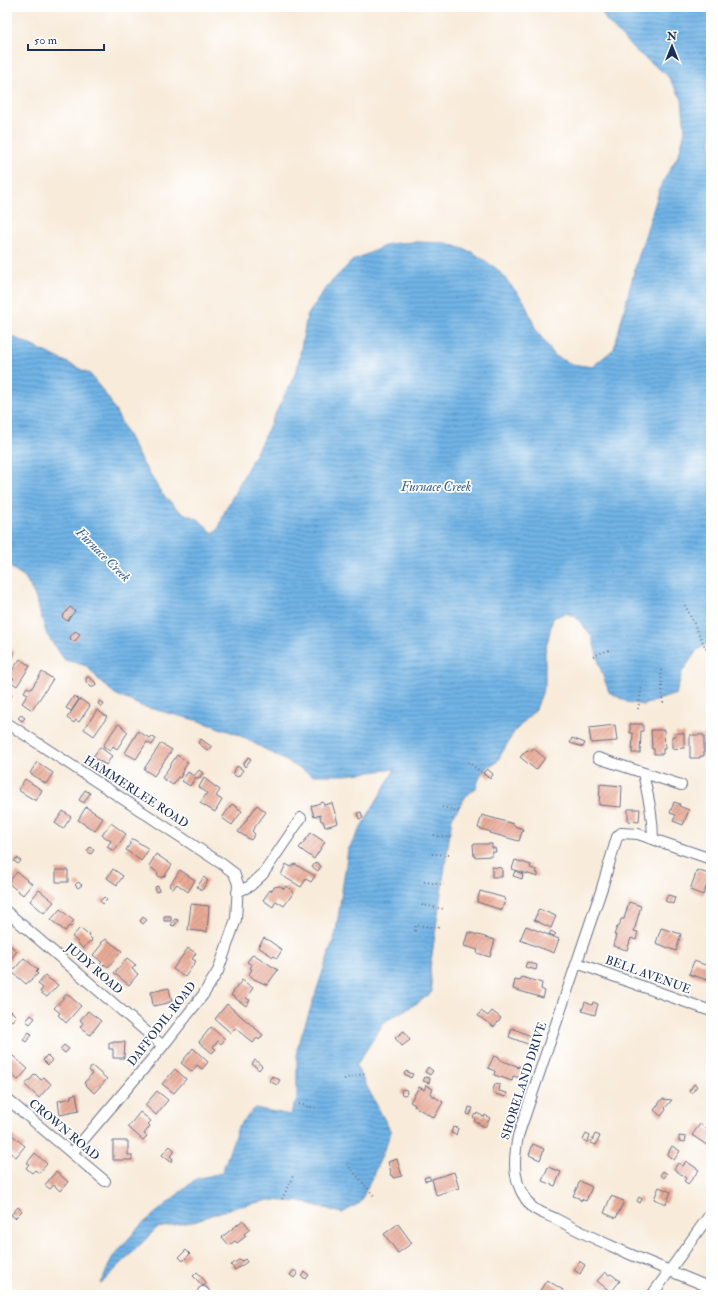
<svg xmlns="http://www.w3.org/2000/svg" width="718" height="1302" viewBox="0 0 718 1302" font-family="'IM FELL Double Pica',serif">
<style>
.water{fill:url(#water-rules);stroke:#4672a2}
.building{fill:url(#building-hatch)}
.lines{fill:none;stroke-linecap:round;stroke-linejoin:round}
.minor-casing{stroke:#687189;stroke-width:12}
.path{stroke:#687189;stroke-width:2;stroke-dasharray:1 3;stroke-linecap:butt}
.minor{stroke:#fff;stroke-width:10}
.labels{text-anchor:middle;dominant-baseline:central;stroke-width:3.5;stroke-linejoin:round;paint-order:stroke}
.street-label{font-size:12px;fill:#1b2f5e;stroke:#fff}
.water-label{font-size:13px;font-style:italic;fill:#395e8e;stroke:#fff}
</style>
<defs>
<pattern id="water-rules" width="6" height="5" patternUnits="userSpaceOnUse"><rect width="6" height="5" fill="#71b4e6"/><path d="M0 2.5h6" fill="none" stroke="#5c93be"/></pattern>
<pattern id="building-hatch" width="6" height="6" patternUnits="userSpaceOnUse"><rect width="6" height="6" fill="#eaaa96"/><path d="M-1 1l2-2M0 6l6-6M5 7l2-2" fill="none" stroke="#bd8b7e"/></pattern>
</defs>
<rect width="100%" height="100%" fill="#fff"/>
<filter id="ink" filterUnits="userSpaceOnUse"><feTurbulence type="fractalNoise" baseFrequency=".025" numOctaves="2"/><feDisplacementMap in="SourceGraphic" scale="8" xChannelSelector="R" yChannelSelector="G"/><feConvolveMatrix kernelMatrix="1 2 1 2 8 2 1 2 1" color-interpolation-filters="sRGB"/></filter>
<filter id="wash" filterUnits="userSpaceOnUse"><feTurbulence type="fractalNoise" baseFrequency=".012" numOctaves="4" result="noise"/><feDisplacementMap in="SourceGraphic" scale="16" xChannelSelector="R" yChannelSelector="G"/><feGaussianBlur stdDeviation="0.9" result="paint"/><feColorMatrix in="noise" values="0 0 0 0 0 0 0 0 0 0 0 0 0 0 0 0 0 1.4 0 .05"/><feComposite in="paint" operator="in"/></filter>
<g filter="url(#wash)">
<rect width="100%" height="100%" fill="#f8ebda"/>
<!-- water -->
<path class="water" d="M599,7H711V642L697,650L682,672L676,694L643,705L627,702L609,692L600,667L592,636L575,616L565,613L553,618L545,652V685L536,709L514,732L496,763L486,768L480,776L476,788L466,796L452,818L430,968L432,992L419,1002L384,1022L356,1066L391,1132L380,1160L360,1203L342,1213L304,1202L269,1200L232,1208L191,1222L157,1228L101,1284L112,1258L139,1227L196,1179L222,1173L238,1127L255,1108L290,1115L297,1099V1049L336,932L348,850L395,769L345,775H312L237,734L199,721L141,706L115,694L98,679L87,666L65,660L47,635L35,596L25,577L7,565V334L56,357L90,374L109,399L142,462L162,494L181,512L198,519L213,533L219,528L224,513L260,445L297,370L307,316L327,286L352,261L389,244L413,242L447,243L474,253L497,269L524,301L536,330L555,356L572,364L592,367L614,349L635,268L661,185L679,154L685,131L682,99L667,75L636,51L606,20Z"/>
<g id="blocks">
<!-- building -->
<path class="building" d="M70,607L75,611L67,621L62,617Z
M75,631L80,634L76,640L73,641L71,640L70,637Z
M7,646L14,652L13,657L7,664Z
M20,659L30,666L17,686L11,682L14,678L9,675Z
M42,672L53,679L32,710L22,703L28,694L24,692L27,687L31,689Z
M87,677H89L95,682L96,685L94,687H91L86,682V679Z
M7,692L12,695L7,702Z
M74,696L79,699L71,711L66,708Z
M80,699L90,706L79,722L76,720L74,723L67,718Z
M100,701L104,704L102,707L98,704Z
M97,710L107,717L94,736L84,729Z
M21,715L25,718L22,721L18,718Z
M119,724L128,732L117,749L113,746L110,751L103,746L117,725Z
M630,724H643V731H641L640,753H632L633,733H630Z
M615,725L617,741L591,743L589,728Z
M651,730H664L665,749H663V754H654V749H652Z
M138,731L149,738L151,736L156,739L152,745L147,742L136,759L125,753Z
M676,733H684V748L672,749V736H676Z
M690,735H704V756H700V758H690Z
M572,738L585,743L583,747L570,743Z
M201,739L212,747L208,751L198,743Z
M161,743L172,750L154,776L144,769Z
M100,747L112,756L106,765L93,757Z
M533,748L545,758L536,770L520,757L527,750L530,752Z
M177,755L188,762L181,774H182L180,778L178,777L173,785L162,778Z
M248,757L251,759L245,767L243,765Z
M37,762L53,773L46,784L30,773Z
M237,766L243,770L238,777L232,774Z
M487,769L493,774L490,779L483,773Z
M199,770L203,773L199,779L196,777L190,786L182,781L188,772L194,776Z
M204,778L220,790L216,796L222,800L215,812L200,803L207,793L199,787Z
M25,779L42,790L36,801L18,790Z
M600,784L622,786L621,807L599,805Z
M85,790L90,793L84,803L79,800Z
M323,802L324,805L332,803L338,823L325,827L323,821H321L320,815L314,817L311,806Z
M674,802L680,804L679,806L689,810L683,825L673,821L676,815L670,813Z
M232,804L242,811L232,825L222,818Z
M257,805L266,812L252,831L255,834L251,840L238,832Z
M86,807L103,818L95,831L78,820Z
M628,809H640L639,822L628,821Z
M63,811L71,817L63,829L55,823Z
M361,812L363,818L359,819L357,813Z
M482,815L514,824V826L523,829L519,841L490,833L491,832L478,828Z
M111,823L126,834L114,851L107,847L111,841L102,835Z
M311,833L325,842L314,859L299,848Z
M133,839L149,849L141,861L126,850Z
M473,844H492V848H495L496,852H492V856L474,857Z
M90,847L94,850L91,854L87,851Z
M156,854L172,865L164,877L163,876L162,878L157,875L158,873L149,866Z
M17,858L21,861L18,864L14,861Z
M515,860L531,865L530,868L537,870L536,873H538V877L512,869Z
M316,862L321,866L318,871L312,867Z
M7,863L11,866L7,872Z
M286,864L291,867L295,864L315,876L311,882L306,879L301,887L281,875Z
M492,867L502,868V877H492Z
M113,869L123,876L117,885L107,878Z
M56,870H68V882H56Z
M180,870L195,880L188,892L177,884L173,889L169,886Z
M697,870L711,875L703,895L690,890Z
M515,871L523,874L522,879L513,876Z
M17,872L32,884L23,895L8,883Z
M204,877L208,881L202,890L197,887Z
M78,882L82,885L78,888L75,885Z
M158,886L159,891L156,892L155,887Z
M280,886L284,889L286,886L294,892L284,906L276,901L273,907L263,900L270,890L271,891L274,887Z
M39,890L54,902L44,913L30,901Z
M480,891L505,898L504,900L506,901L505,904L504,903L502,910L477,902Z
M668,895L675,897L673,904L665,901Z
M104,897L107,900L103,904L100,901Z
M629,902L641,906L634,931L638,932L636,940L631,938L627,950L613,946L616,935H614L617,927H619L621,919H624Z
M191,904L209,906L207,932L188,930Z
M60,909L74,921L71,924L73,925L71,927L69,926L65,931L51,920Z
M539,909L556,916L551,928L534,920Z
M164,916H171V921H164Z
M143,917L147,920L143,924L140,921Z
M175,919L178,920L174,926L171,925Z
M526,926L559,939L554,953L520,940Z
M80,928L87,934L88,933L90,934L89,936L92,939L91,942L90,941L83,949L78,943V942L72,937Z
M661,928L681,934L676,951L656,943Z
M551,931L556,934L554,936L549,934Z
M468,932L495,940L490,957L477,953L478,950L464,946Z
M264,938L267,940V939L282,950L277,958L274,956L273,957L258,947Z
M106,939L122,951L108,967L104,964L103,966L100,964L102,962L93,955L102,944L101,943Z
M7,943L17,951L8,963L7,962Z
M188,948L196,953L192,959L196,961L185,977L173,969Z
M253,954L278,970L267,985L254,979L249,974L252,969L250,968L252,965L247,962Z
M24,958L38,970L36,972L38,974L26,984L12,972Z
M127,958L136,965L132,969L138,974L129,985L114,973Z
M694,961L711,967L707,980L689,974Z
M527,962L537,965L536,970L525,967Z
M45,976L58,985L47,997L40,992L43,988L38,984Z
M522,977L542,983L541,989L545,991L543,998L513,989L515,980L520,981Z
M242,980L253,988L246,998L250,1000L246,1006L231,995Z
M169,988L172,1002L153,1006L151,992Z
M67,994L81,1006L66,1023L58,1015L60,1013L54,1008Z
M585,1002L592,1005L593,1002L598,1004L595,1015L582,1011Z
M227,1004L263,1035L259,1040L257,1038L253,1043L235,1028L231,1033L215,1019Z
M11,1011L16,1016L12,1021L7,1017Z
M88,1011L101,1021L90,1035L80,1027L83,1023L80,1020Z
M481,1011L488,1016L492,1011L501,1018L494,1027L478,1016Z
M31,1015L35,1018L30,1024L26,1021Z
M211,1027L225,1039L221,1044L218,1041L213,1047L216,1049L212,1053L199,1042Z
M512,1028L533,1037L530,1045L509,1037Z
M404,1031L410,1040L402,1046L395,1038Z
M29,1032L32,1035L26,1042L23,1040Z
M113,1042H125L124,1058H113V1049H109V1043H113Z
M64,1045L69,1049L65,1053L60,1049Z
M193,1048L208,1062L202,1069L197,1065L192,1072L181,1063Z
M47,1055L52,1060L48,1065L43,1060Z
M13,1056L28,1069L18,1080L7,1070V1064Z
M494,1056L500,1058V1060L517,1066V1067L518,1068V1066L523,1068L520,1078L513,1076L512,1081L494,1075L495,1071L488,1068Z
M255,1060L262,1066L259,1070L252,1064Z
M92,1066L107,1079L94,1093L84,1083L92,1074L89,1070Z
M428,1067L433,1071L430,1075L425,1072Z
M175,1069L186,1079L174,1093L162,1084Z
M406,1071L413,1074L411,1078L404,1074Z
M35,1074L41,1080L44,1077L51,1084L39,1098L25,1085Z
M272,1076L280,1080L277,1085L269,1081Z
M425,1077L430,1078L429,1083L423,1081Z
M495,1084L500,1085L499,1091L507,1093L506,1097L492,1093Z
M694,1084L697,1086L692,1093L689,1091Z
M426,1085L433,1089L430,1094L443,1102L434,1118L414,1106L415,1105L410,1102L419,1087L424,1090Z
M401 1092a3 3 0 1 1 6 0a3 3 0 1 1-6 0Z
M157,1091L168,1100L156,1115L145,1105Z
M76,1094L79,1111L60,1115L58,1101L71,1098V1095Z
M662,1099L672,1100L665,1108L666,1110L661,1116L654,1110Z
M469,1107L473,1108L470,1115L467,1114Z
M140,1112L151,1121L148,1124L150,1126L144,1134L147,1136L143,1140L128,1127Z
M477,1113L484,1117L485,1115L490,1118L485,1127L474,1121L475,1119L473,1117L475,1114L476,1115Z
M700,1124L711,1132V1148L692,1135Z
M453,1127L458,1128L456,1135L451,1133Z
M11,1134L25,1146L16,1157L11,1153L7,1157V1139Z
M586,1134L590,1136L587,1142L583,1140Z
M595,1134L600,1136L596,1145L591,1143Z
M679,1136L686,1137L685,1142L679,1141Z
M113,1141H128V1155H132V1160H113Z
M533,1144L544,1149L540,1160L529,1155Z
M170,1146L175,1151L170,1156L173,1159L171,1162L162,1155Z
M672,1146L680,1151L674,1160L667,1155Z
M35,1153L47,1164L39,1173L35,1170L32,1173L26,1168L29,1164L27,1163Z
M397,1159L402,1176L393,1178V1176H391L390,1173L391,1172L388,1162Z
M686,1161L699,1170L688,1184L684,1181L686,1178L674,1169L678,1163L683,1166Z
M548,1167L561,1172L555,1186L542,1181Z
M56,1171L68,1182L60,1191L54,1185L50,1189L45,1185Z
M663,1171L667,1174L664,1178L660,1175Z
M454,1172L459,1188L436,1195L432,1179Z
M429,1176L431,1180L425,1181L424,1178Z
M580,1181L592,1187L586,1201L581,1199V1201L579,1199V1198L573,1196Z
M659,1187L671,1192L666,1204L654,1199Z
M611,1196L624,1201L616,1218L604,1213Z
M639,1197L642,1199L640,1203L637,1201Z
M18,1207L22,1211L15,1218L11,1215Z
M243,1220L250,1229L244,1234L246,1236L237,1243L235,1241L229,1245L222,1237Z
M398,1224L412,1243L398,1253L384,1234Z
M186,1250L190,1254L183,1261L179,1257Z
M240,1259L242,1261L245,1259L247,1262L235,1270L231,1265Z
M579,1261L585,1265L580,1274L574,1270Z
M294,1270L298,1273L294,1278L290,1275Z
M197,1272L207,1283L203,1286L193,1276Z
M305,1272L309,1275L306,1279L301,1276Z
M605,1272L609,1275L611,1274L620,1281L611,1292L597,1281Z
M547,1280L563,1290L559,1295H543L539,1292Z"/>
</g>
</g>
<g filter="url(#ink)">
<use href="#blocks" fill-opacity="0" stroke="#687189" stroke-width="1"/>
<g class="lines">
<!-- minor casing -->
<g class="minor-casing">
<path id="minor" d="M7,723L222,864L234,873L238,884L236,919L218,971L203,995L163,1046L72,1153
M598,758L681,785
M643,773C648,796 653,816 653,839
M711,859L638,834L621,833L617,837L602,888L518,1136C513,1163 512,1185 532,1207C536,1211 550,1216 556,1219C606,1246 659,1266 711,1288
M237,892L250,886L263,874L301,818
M7,912L163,1046
M577,963L711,1011
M7,1099L105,1181
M203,1292L206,1295
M652,1295L711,1213"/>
</g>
<!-- path -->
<path class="path" d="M685,605L708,653
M593,656L612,649
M661,670L663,704
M638,709L643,681
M468,762L490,779
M442,807L461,811
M434,835L451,838
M432,854L450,855
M424,882L444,885
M422,905L444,909
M415,931L416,925L441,928
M344,1079L365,1073
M299,1104L315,1108
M347,1164L375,1197
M282,1199L293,1176"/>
<!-- minor -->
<use href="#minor" class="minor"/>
</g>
</g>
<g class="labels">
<!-- street labels -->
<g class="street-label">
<text transform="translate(136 792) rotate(33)">HAMMERLEE ROAD</text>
<text transform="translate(94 969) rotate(41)">JUDY ROAD</text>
<text transform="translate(648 975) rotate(20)">BELL AVENUE</text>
<text transform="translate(162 1024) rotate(-52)">DAFFODIL ROAD</text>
<text transform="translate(524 1081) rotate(-72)">SHORELAND DRIVE</text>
<text transform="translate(64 1130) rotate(40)">CROWN ROAD</text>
</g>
<!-- water labels -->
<g class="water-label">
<text x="436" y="487">Furnace Creek</text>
<text transform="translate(103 555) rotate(45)">Furnace Creek</text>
</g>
</g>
<!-- margin -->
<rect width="718" height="1302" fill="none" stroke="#fff" stroke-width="24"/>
<!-- north arrow -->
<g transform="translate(672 46)" stroke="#ffffff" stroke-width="3" paint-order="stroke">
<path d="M0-3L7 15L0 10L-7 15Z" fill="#1b2f5e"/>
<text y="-6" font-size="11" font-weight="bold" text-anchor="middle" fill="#1b2f5e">N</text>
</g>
<!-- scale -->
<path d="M28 44v6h76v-6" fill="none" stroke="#1b2f5e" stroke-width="2"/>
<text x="34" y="44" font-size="12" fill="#1b2f5e" stroke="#ffffff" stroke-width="3" paint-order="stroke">50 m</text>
</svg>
